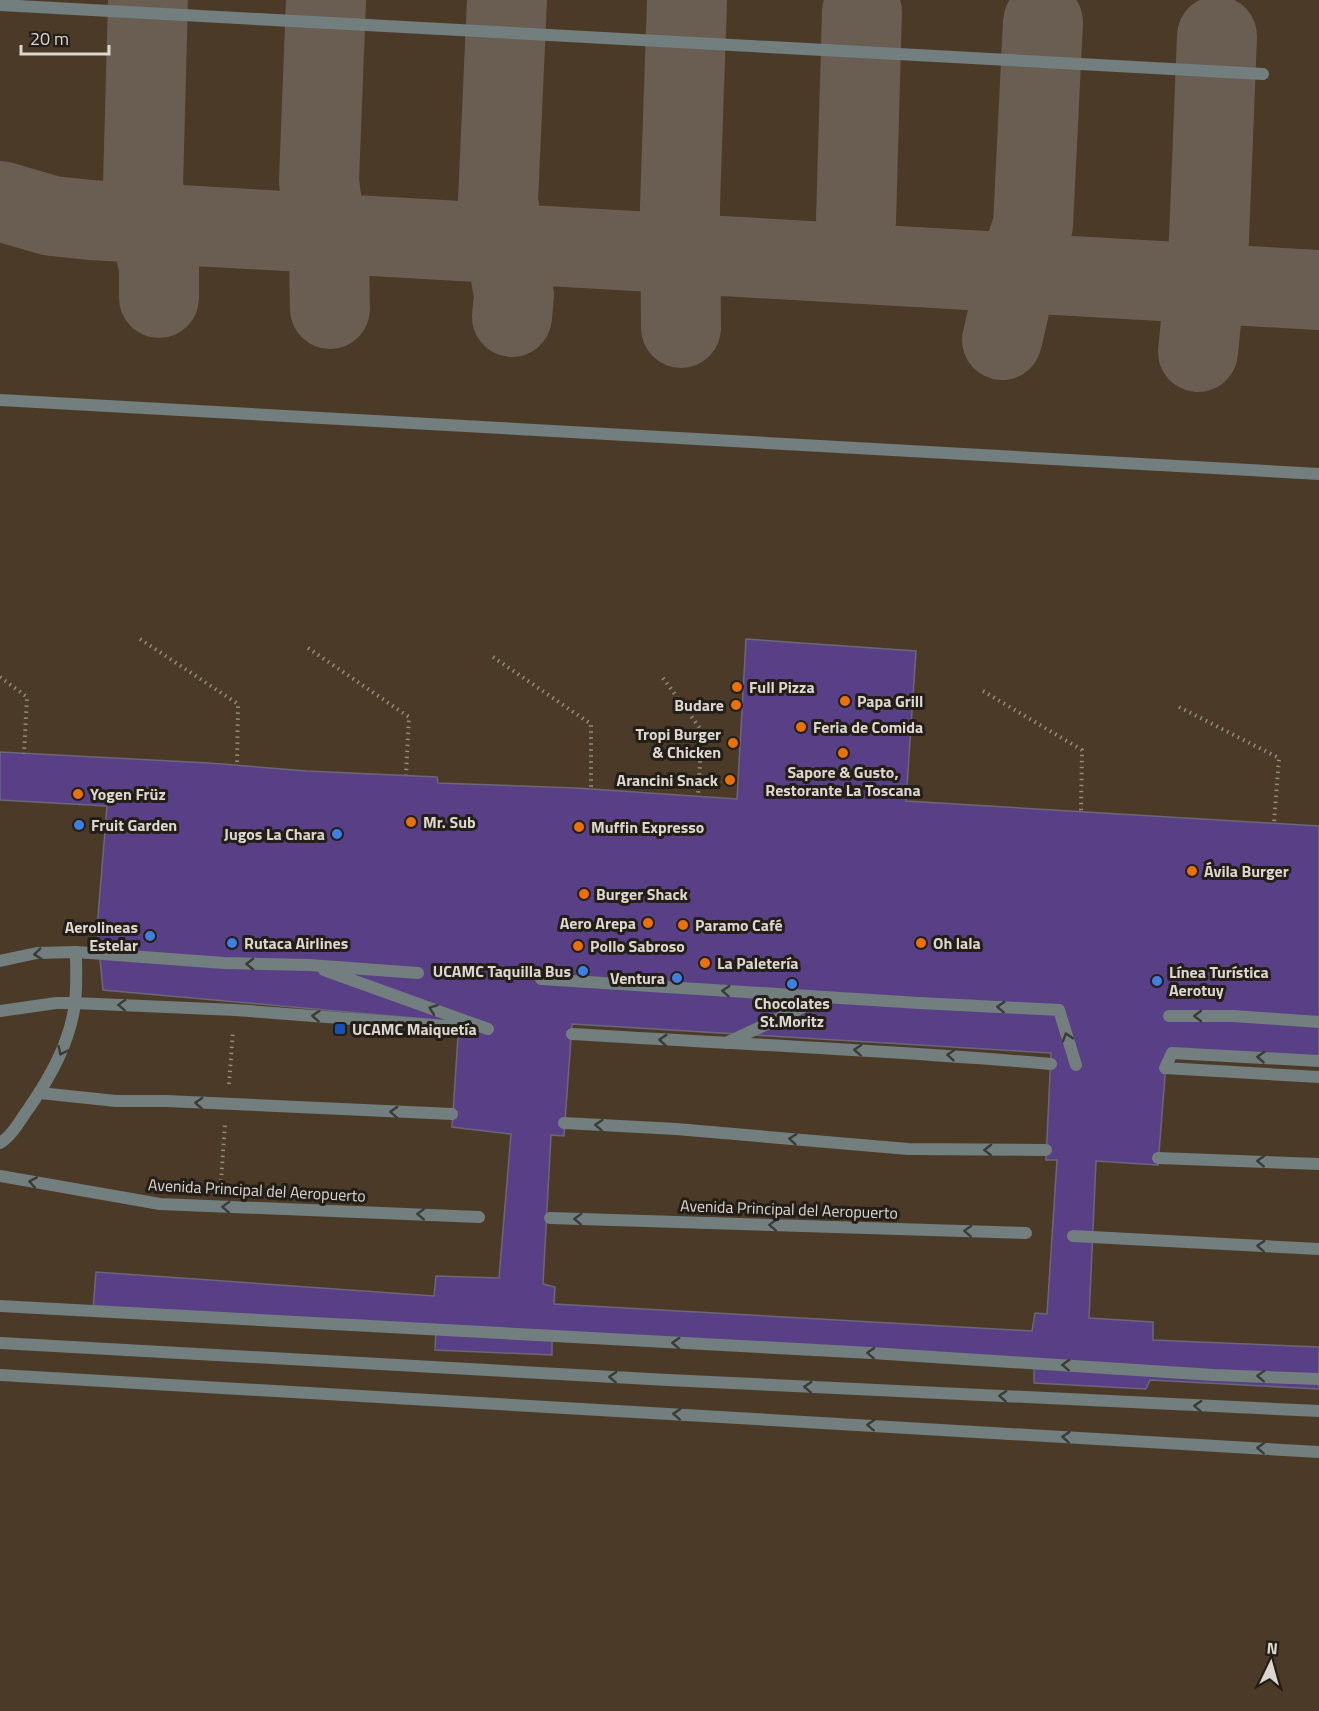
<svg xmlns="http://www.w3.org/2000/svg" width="1319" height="1711" viewBox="0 0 1319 1711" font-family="'Titillium Web',sans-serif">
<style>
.built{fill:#4a3a27}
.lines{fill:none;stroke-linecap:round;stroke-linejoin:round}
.taxiway{stroke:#6a5e53;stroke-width:80}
.building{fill:#583f86;stroke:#6b6778;stroke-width:1.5;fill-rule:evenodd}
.path{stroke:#948b81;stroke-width:4;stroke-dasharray:1.5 4.5;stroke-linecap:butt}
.service{stroke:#737e7e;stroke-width:12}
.oneway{stroke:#3b3b37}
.food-dot{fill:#e8710a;stroke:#231e18;stroke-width:2}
.shop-dot{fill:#3f7fe0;stroke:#231e18;stroke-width:2}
.transit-dot{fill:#1a4fb4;stroke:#231e18;stroke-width:2}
.labels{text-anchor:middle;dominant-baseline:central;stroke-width:6;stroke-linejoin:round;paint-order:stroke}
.poi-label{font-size:16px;font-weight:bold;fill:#ddd6ce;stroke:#231e18;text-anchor:start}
.street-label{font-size:16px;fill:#ddd6ce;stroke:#231e18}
</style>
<rect width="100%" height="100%" fill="#413528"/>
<!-- built -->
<path class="built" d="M0,0H1319V1711H0Z"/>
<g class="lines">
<!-- taxiway -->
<path class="taxiway" d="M148,0L143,186L159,268V298
M326,0L319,181L329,258L330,309
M507,0L498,201L514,295L512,317
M0,201L52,216L91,220L1319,290
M856,221L862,12
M681,328L680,205L687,1
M1002,340L1018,271L1033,225L1043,22
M1198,352L1209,239L1217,36"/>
</g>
<!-- building -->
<path class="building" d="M746,639L916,651L906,801L1319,826V1060L1167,1051L1158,1165L1096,1161L1089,1318L1153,1322V1340L1319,1347V1389L1150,1380L1146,1389L1034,1383V1368L552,1336V1355L435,1350L436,1329L93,1310L96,1272L434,1296L436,1276L499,1278L511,1134L452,1127L459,1022L103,990L97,929L107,806L0,800V752L209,763L307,771L437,777L438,783L576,788L737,799ZM572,1024L1051,1053L1046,1160H1057L1047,1314L1035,1313L1032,1331L554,1304L555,1287L543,1284L551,1135L564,1136Z"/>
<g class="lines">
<!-- path -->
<path class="path" d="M140,639L238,704L237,766
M308,648L409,717L406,775
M493,657L591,724V790
M0,677L27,697L24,754
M663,678L702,731L698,796
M983,691L1082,750L1081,811
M1179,707L1279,758L1274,823
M229,1084L233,1031
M221,1181L225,1124"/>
<!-- service -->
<path class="service" d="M0,5L1263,74
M0,400L1319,474
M0,961L37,953L76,952L224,963L309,965L418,973
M324,970L488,1029
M541,979L919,1003L1059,1010L1076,1065
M0,1011L56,1003H75L235,1010L458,1027
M1169,1016H1234L1319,1022
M572,1034C732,1044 892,1050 1051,1064
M726,1043L825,997
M1319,1061L1172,1053L1165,1068L1319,1077
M40,1093L116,1101H166L452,1114
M564,1123L676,1129L908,1149L1046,1150
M0,1143C13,1135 20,1120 29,1108C51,1076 70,1042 75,1003C77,987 76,969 76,952
M1158,1158L1319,1164
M0,1176L160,1204L479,1217
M550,1218L1026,1233
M1073,1236L1319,1249
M0,1306L871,1353L1214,1375L1319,1379
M0,1343L668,1380L1319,1411
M0,1375L1319,1452"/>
</g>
<!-- one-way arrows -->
<defs><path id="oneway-chevron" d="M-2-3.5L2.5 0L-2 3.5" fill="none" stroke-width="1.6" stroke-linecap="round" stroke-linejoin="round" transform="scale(1.5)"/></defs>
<g class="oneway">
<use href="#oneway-chevron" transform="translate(38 954) rotate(174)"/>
<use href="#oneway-chevron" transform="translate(250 964) rotate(-179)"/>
<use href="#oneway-chevron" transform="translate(726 991) rotate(-176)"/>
<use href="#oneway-chevron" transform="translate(122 1005) rotate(-178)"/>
<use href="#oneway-chevron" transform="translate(1001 1007) rotate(-177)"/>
<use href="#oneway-chevron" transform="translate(433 1009) rotate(-160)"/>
<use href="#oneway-chevron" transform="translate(316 1016) rotate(-176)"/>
<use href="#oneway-chevron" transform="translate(1198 1016) rotate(-180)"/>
<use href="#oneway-chevron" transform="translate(1067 1037) rotate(-107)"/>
<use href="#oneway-chevron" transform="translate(663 1040) rotate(-176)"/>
<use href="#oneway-chevron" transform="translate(858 1050) rotate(-177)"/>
<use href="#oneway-chevron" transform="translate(62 1051) rotate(115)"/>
<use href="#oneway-chevron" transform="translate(951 1055) rotate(-175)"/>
<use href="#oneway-chevron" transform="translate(1261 1057) rotate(-176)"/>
<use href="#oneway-chevron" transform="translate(199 1103) rotate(-177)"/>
<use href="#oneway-chevron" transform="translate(394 1112) rotate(-177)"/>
<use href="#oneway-chevron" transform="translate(599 1125) rotate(-177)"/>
<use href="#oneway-chevron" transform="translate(793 1139) rotate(-175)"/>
<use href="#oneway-chevron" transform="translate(988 1150) rotate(-179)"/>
<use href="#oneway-chevron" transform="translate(1261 1161) rotate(-177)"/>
<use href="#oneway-chevron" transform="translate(33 1182) rotate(-170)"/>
<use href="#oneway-chevron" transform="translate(226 1207) rotate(-178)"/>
<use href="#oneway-chevron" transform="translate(421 1214) rotate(-178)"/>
<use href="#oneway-chevron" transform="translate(578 1219) rotate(-178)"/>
<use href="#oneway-chevron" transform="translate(773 1225) rotate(-178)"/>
<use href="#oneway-chevron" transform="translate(968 1231) rotate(-178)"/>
<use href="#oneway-chevron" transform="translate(1261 1246) rotate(-177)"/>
<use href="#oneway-chevron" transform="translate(676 1343) rotate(-177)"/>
<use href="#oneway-chevron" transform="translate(871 1353) rotate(-177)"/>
<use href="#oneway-chevron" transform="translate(1066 1365) rotate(-178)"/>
<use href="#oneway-chevron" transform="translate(1261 1376) rotate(-178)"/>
<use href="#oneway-chevron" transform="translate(613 1377) rotate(-177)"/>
<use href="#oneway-chevron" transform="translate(808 1387) rotate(-177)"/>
<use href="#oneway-chevron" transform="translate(1003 1396) rotate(-177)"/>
<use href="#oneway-chevron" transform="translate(1198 1406) rotate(-177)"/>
<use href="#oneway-chevron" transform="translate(677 1414) rotate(-177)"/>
<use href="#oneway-chevron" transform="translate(871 1425) rotate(-177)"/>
<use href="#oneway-chevron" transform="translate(1066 1437) rotate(-176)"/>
<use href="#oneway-chevron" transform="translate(1261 1448) rotate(-177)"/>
</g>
<!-- markers -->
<g class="food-dot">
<circle cx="737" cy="687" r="6"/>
<circle cx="845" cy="701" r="6"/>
<circle cx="736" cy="705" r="6"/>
<circle cx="801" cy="727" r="6"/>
<circle cx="733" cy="743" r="6"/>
<circle cx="843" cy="753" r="6"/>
<circle cx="730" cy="780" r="6"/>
<circle cx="78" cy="794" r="6"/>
<circle cx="411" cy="822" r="6"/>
<circle cx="579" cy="827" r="6"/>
<circle cx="1192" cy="871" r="6"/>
<circle cx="584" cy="894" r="6"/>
<circle cx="648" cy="923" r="6"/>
<circle cx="683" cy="925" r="6"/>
<circle cx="921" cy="943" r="6"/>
<circle cx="578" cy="946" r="6"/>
<circle cx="705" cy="963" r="6"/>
</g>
<g class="shop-dot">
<circle cx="79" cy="825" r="6"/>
<circle cx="337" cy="834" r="6"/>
<circle cx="150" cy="936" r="6"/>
<circle cx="232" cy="943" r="6"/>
<circle cx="583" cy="971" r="6"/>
<circle cx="677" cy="978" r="6"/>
<circle cx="1157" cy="981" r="6"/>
<circle cx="792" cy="984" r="6"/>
</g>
<rect class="transit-dot" x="334" y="1023" width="12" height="12" rx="3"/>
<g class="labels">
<!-- poi labels -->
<g class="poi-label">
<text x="749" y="687">Full Pizza</text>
<text x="857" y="701">Papa Grill</text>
<text x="724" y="705" text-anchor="end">Budare</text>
<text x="813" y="727">Feria de Comida</text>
<text x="721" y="734" text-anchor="end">Tropi Burger<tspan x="721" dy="18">&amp; Chicken</tspan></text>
<text x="843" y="772" text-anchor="middle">Sapore &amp; Gusto,<tspan x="843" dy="18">Restorante La Toscana</tspan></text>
<text x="718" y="780" text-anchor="end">Arancini Snack</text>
<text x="90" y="794">Yogen Früz</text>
<text x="423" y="822">Mr. Sub</text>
<text x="91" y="825">Fruit Garden</text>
<text x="591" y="827">Muffin Expresso</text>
<text x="325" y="834" text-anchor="end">Jugos La Chara</text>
<text x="1204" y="871">Ávila Burger</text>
<text x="596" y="894">Burger Shack</text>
<text x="636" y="923" text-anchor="end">Aero Arepa</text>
<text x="695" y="925">Paramo Café</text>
<text x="138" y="927" text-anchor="end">Aerolineas<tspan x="138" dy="18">Estelar</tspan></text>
<text x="244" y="943">Rutaca Airlines</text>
<text x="933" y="943">Oh lala</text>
<text x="590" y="946">Pollo Sabroso</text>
<text x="717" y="963">La Paletería</text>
<text x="571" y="971" text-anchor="end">UCAMC Taquilla Bus</text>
<text x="1169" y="972">Línea Turística<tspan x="1169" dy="18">Aerotuy</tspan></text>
<text x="665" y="978" text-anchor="end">Ventura</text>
<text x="792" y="1003" text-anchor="middle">Chocolates<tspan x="792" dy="18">St.Moritz</tspan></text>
<text x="352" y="1029">UCAMC Maiquetía</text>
</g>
<!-- street labels -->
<g class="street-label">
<text transform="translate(257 1190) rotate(3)">Avenida Principal del Aeropuerto</text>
<text transform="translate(789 1209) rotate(2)">Avenida Principal del Aeropuerto</text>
</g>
</g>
<!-- north arrow -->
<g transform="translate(1271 1663) rotate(5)" stroke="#231e18" stroke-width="4.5" paint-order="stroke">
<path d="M0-4.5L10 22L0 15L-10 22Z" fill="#ddd6ce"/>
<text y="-9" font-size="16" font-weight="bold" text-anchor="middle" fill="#ddd6ce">N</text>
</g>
<!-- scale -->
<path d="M21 45v9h88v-9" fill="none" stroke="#ddd6ce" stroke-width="3"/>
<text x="30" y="45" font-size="18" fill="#ddd6ce" stroke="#231e18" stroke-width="4.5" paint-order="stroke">20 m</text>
</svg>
